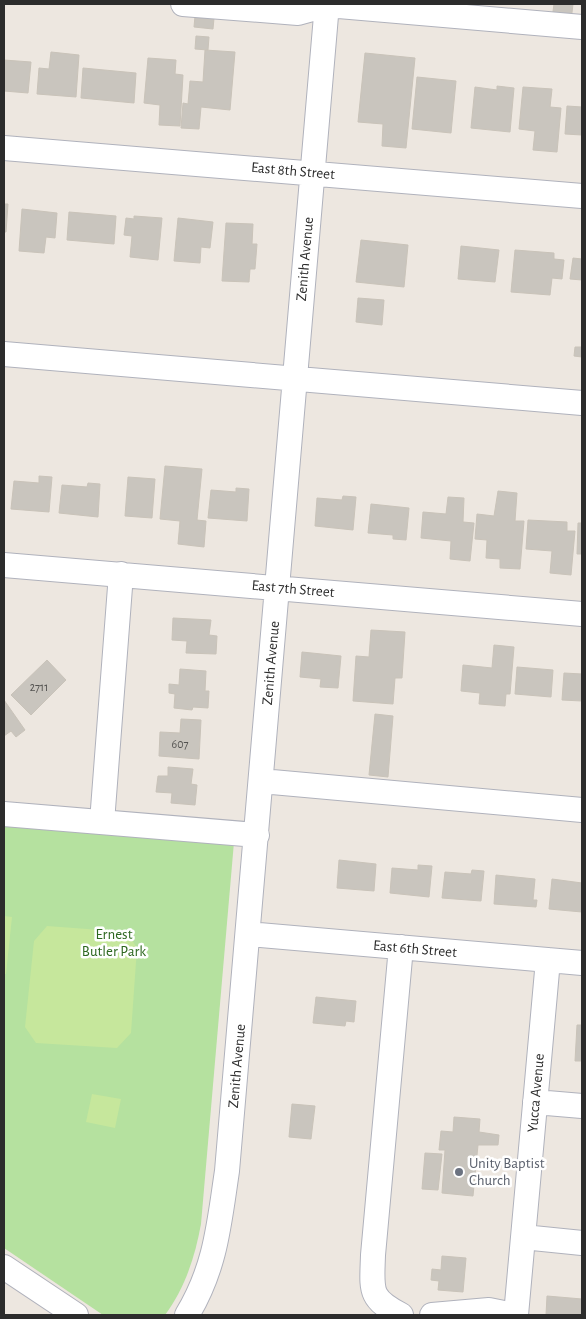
<svg xmlns="http://www.w3.org/2000/svg" width="586" height="1319" viewBox="0 0 586 1319" font-family="'Alegreya Sans',sans-serif">
<style>
.green{fill:#b5e19f}
.pitch{fill:#c6e79c}
.building{fill:#c9c5be;stroke:#c9c3b9}
.lines{fill:none;stroke-linecap:round;stroke-linejoin:round}
.minor-casing{stroke:#b0b2bc;stroke-width:26}
.minor{stroke:#fff;stroke-width:24}
.worship-dot{fill:#6b7280;stroke:#fff;stroke-width:2}
.labels{text-anchor:middle;dominant-baseline:central;stroke-width:5;stroke-linejoin:round;paint-order:stroke}
.number-label{font-size:12px;fill:#535250}
.street-label{font-size:15px;fill:#2c2c2c;stroke:#fff}
.park-label{font-size:15px;fill:#2d671f;stroke:#fff}
.worship-label{font-size:15px;fill:#5b616d;stroke:#fff;text-anchor:start}
</style>
<rect width="100%" height="100%" fill="#ede7e0"/>
<!-- green -->
<path class="green" d="M4,822L234,842L201,1224C195,1257 185,1288 165,1315H103L4,1248Z"/>
<!-- pitch -->
<path class="pitch" d="M4,916L12,917L6,974H4Z
M47,926L127,932L137,948L131,1033L117,1048L36,1043L25,1027L34,941Z
M92,1094L121,1099L115,1128L86,1122Z"/>
<!-- building -->
<path class="building" d="M554,4H573L571,21L552,19Z
M195,16L214,18L213,29L194,27Z
M196,36L209,37L208,50L195,49Z
M205,50L235,52L230,110L201,107L199,129L181,128L183,103L188,104L190,81L203,82Z
M51,52L79,55L76,97L37,94L39,68L49,69Z
M365,53L415,58L406,148L382,146L383,124L358,122Z
M148,58L176,60L175,74L183,75L180,126L159,125L160,105L144,103Z
M4,60L31,62L28,93L4,91Z
M83,68L136,73L134,103L81,98Z
M417,77L456,81L451,133L412,129Z
M497,86L514,88L510,132L471,128L475,87L497,90Z
M523,87L552,89L550,107L561,108L557,152L533,150L535,131L519,129Z
M567,106L582,107V135L565,134Z
M4,204H8L6,232H4Z
M22,209L57,213L55,238L46,237L44,253L19,251Z
M69,212L116,216L114,244L67,240Z
M134,216L162,218L158,260L130,257L132,236L124,235L126,218L134,219Z
M178,218L213,222L210,248L201,247L200,263L174,261Z
M226,223L253,224L252,244H257L255,269H250L249,282L222,281Z
M361,240L408,245L404,287L356,282Z
M461,246L499,250L495,282L458,279Z
M515,250L554,253V259L564,260L562,279L552,278L550,295L511,292Z
M573,258L582,259V280L570,279Z
M358,298L384,300L382,325L356,322Z
M575,347H582V357L574,356Z
M165,466L202,469L197,520L206,521L204,547L178,544L180,521L160,519Z
M39,476L52,477L49,512L11,509L14,481L39,483Z
M128,477L155,479L152,518L125,516Z
M88,483L100,484L98,517L59,513L62,485L87,487Z
M236,488L249,489L247,521L208,518L211,490L236,492Z
M498,491L517,493L515,521H524L520,569L500,568V559L486,558L487,540L475,539L477,514L494,516Z
M343,496L356,497L353,530L315,526L317,498L342,500Z
M448,497L464,498L463,522L474,523L470,561L450,559L451,541L421,538L423,512L446,514Z
M371,504L409,508L406,540L393,539V535L368,533Z
M528,520L567,522V531H575L571,575L550,573L552,551L526,549Z
M578,523H582V554H577Z
M173,618L211,620L209,635L217,636L216,654L186,653L187,641L172,640Z
M371,630L405,632L402,678H395L393,704L353,701L356,656L369,657Z
M494,645L514,647L510,694H506L505,706L479,704L480,693L461,691L463,665L492,668Z
M302,652L341,656L338,688L320,687L321,679L300,677Z
M47,660L66,680L31,715L11,695Z
M517,667L553,670L551,697L515,694Z
M180,669L206,671L205,691H209L208,708L193,707L192,710L174,708L175,694L169,693V684L179,685Z
M564,673L582,674V701L562,700Z
M4,700L25,730L16,737L11,731L4,736Z
M375,714L393,716L388,777L369,775Z
M181,719L201,720L199,759L159,756L160,732L180,733Z
M168,767L193,769L191,784L197,785L195,805L171,803L172,793L156,792L158,776H168Z
M339,860L376,864L374,891L337,888Z
M418,865L432,866L429,897L390,893L392,868L418,870Z
M472,870L484,871L481,901L442,898L445,872L471,874Z
M496,875L535,879L533,900H537L536,907L494,904Z
M552,879L582,883V912L549,909Z
M316,997L356,1001L354,1022L346,1021L345,1026L313,1023Z
M577,1025H582V1061H575Z
M292,1104L315,1106L311,1139L289,1137Z
M454,1117L480,1119L479,1132L499,1135L498,1145H478L473,1196L442,1193L445,1150H439L441,1131L453,1132Z
M425,1153L442,1154L438,1190L422,1189Z
M442,1256L466,1258L463,1292L438,1290L439,1281L431,1280L432,1269L441,1270Z
M547,1296L582,1299V1315H546Z"/>
<g class="lines">
<!-- minor casing -->
<g class="minor-casing">
<path id="minor" d="M183,4L298,13L327,5L582,27
M4,148L582,196
M4,354L582,403
M4,565L582,614
M261,781L582,810
M4,814L257,835
M102,822L121,574
M249,934L582,963
M401,947L373,1255C372,1290 368,1298 401,1315
M535,1102L582,1106
M523,1237L582,1243
M4,1267L76,1315
M187,1315C216,1267 219,1224 227,1171L327,4
M432,1315L489,1310L514,1315
M516,1315L548,960"/>
</g>
<!-- minor -->
<use href="#minor" class="minor"/>
</g>
<!-- markers -->
<circle class="worship-dot" cx="459" cy="1172" r="5"/>
<g class="labels">
<!-- number labels -->
<g class="number-label">
<text x="39" y="687">2711</text>
<text x="180" y="744">607</text>
</g>
<!-- street labels -->
<g class="street-label">
<text transform="translate(293 171) rotate(5)">East 8th Street</text>
<text transform="translate(305 259) rotate(-85)">Zenith Avenue</text>
<text transform="translate(293 589) rotate(5)">East 7th Street</text>
<text transform="translate(271 663) rotate(-85)">Zenith Avenue</text>
<text transform="translate(415 949) rotate(5)">East 6th Street</text>
<text transform="translate(237 1066) rotate(-85)">Zenith Avenue</text>
<text transform="translate(536 1093) rotate(-85)">Yucca Avenue</text>
</g>
<!-- park labels -->
<g class="park-label">
<text x="114" y="934">Ernest<tspan x="114" dy="17">Butler Park</tspan></text>
</g>
<!-- worship labels -->
<g class="worship-label">
<text x="469" y="1163">Unity Baptist<tspan x="469" dy="17">Church</tspan></text>
</g>
</g>
<!-- border -->
<rect width="586" height="1319" fill="none" stroke="#2c2c2c" stroke-width="10"/>
</svg>
